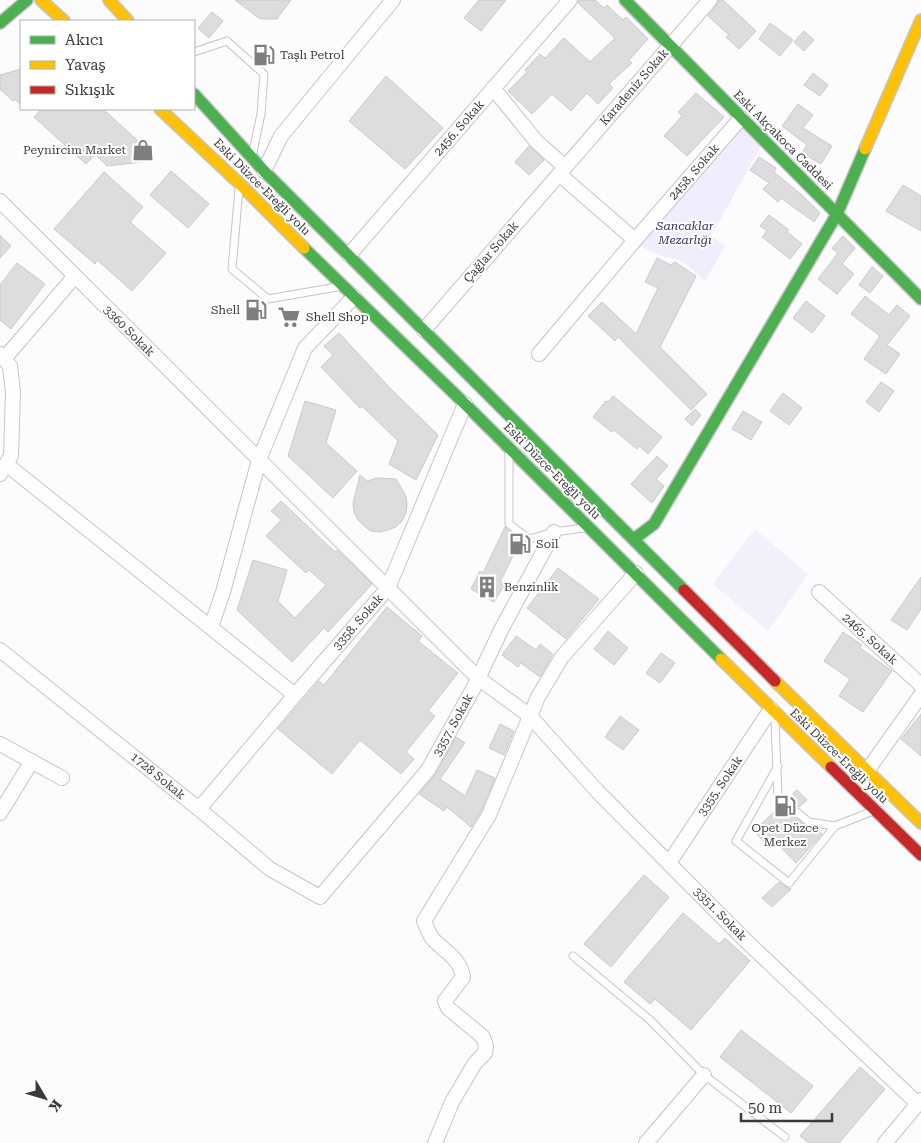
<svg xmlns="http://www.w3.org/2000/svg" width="921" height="1143" viewBox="0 0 921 1143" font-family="'Roboto Serif',serif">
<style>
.built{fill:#f2f0fa}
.green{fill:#f0edfe}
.building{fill:#dddddf;stroke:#cacacc}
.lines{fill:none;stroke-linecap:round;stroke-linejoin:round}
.lane-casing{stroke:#c5c4c7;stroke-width:9}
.street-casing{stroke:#c5c4c7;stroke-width:16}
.fast-casing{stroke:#c5c4c7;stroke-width:14}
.slow-casing{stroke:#c5c4c7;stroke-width:14}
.jam-casing{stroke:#c5c4c7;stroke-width:14}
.lane{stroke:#fffeff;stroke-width:7}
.street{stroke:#fffeff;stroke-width:14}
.fast{stroke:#4caf50;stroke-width:11}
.slow{stroke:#ffc107;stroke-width:11}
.jam{stroke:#c62828;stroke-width:11}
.labels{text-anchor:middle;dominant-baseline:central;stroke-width:4;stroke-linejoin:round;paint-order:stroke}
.poi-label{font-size:12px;fill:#3a3a3d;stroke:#fff;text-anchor:start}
.street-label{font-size:12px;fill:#3a3a3d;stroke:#fff}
.park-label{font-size:12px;font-style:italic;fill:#3c2a68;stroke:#fff}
</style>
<rect width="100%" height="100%" fill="#fcfbfe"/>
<!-- built -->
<path class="built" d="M755,529L808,574L768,631L713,584Z"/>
<!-- green -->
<path class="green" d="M741,126L761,146L711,236L725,246L705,281L689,266L675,259L661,256L638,245Z"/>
<!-- building -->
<path class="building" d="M235,0H291L277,19H260Z
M479,0H506L481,31L464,18Z
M579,0H595L604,8L607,5L623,20L626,17L648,39L629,60L632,63L609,84L613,88L598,104L587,93L571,111L552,94L532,114L508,91L527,72L525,70L540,54L545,58L564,38L590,62L615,38L578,3Z
M719,0H723L756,31L739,49L726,37L729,35L708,16L717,5Z
M212,12L223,21L209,38L198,28Z
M770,23L793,40L780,56L759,39Z
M804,31L814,40L804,51L794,42Z
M21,69V105L15,99L13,101L0,89V75Z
M813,73L828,85L820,96L804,85Z
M386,76L443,128L405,169L349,121Z
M696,93L724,117L687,156L664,136L682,116L678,112Z
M798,104L813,115L803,128L832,146L821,164L802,153L807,145L782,126Z
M41,109H103L150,152L151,161L107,166L95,154L86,164L34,117Z
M529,146L544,160L529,175L515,162Z
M759,157L776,168L774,172L803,196L820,213L814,222L781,198L778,202L763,189L769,183L750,170Z
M171,171L209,204L188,228L150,195Z
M104,172L143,207L130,222L166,253L132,291L97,260L95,264L54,229Z
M903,185L921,196V231L886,211Z
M769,215L789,230L787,232L802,244L790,259L762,237L767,231L760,226Z
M0,235L11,246L0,258Z
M843,236L855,248L842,264L854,274L837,294L818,279L838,253L832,248Z
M657,258L671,265L675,262L696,276L660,347L707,394L691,410L618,337L615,341L588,316L602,302L636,334L658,288L645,282Z
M17,263L45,284L11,329L0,320V285Z
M872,267L883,276L870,293L859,285Z
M865,296L889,315L897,305L910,316L887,345L900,354L886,374L864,359L880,336L851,314Z
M806,301L825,316L812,333L793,318Z
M339,333L390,388L438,435L416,480L389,464L398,441L362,406L360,408L321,367L333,355L324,346Z
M881,382L894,391L879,412L866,402Z
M783,393L802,408L789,425L770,411Z
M613,396L662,437L648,454L639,446L637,449L614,430L612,432L593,417L606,401L608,402Z
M305,401L336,410L326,443L357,471L333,498L288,456Z
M695,409L701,415L692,426L685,419Z
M743,411L762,422L751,440L732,429Z
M657,456L668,466L656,479L664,486L652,503L631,484Z
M360,475L367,481L377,478L396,479L406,496L407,504L406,513L402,521L396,527L388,530L380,532L371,531L364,526L358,520L354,512L353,503Z
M281,501L335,552L337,550L372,584L328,632L324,628L292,662L237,610L253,560L287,570L278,601L295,618L326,585L309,570L306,573L266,536L281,520L271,511Z
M505,527L521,540L500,582L505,584L494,602L471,589L480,571L483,573Z
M558,568L599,599L566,639L527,608Z
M921,577V609L907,630L891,620Z
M387,607L422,636L418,641L458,673L428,711L435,716L406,752L414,759L401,774L360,740L332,774L278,729L319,681L324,685Z
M608,631L628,648L614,665L594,649Z
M843,632L862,645L860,648L892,671L863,712L839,696L850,679L824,661Z
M516,636L536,650L540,644L553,654L540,677L521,663L518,667L502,655Z
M661,653L675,663L660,683L646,673Z
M921,714V756L901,739Z
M620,716L639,730L623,750L605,737Z
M500,724L514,731L504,755L489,748Z
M456,737L465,743L440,779L465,796L477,770L495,778L481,811L471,827L447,807L444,811L419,794L436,774Z
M797,790L807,800L799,807L788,798Z
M780,806L806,826L816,828L822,834L796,863L772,838L766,844L754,831Z
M644,875L669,897L611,967L584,944Z
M779,882L786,887L791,889L772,907L762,898Z
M683,913L719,944L725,938L750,961L691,1030L655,999L650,1004L624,982Z
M741,1030L813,1086L791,1113L720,1057Z
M860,1067L885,1089L839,1143H809L800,1136Z"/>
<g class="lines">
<!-- lane casing -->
<g class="lane-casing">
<path id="lane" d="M194,52L227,41L264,74L261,114L253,152
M239,189L232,269L268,299L337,287
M509,454V524L529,539L554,532L584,528
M775,720L778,797L809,822L835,826L873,811
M778,766L736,841L789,883L835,826
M573,956L650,1020L704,1075L785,1137"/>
</g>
<!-- street casing -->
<g class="street-casing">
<path id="street" d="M493,88L536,141L565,167
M264,171L281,136L393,0
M559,174L635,240L741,118
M0,201L478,678L530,716L598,792L744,939L918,1104
M349,255L570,0
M424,330L710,0
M0,354L10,366L13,392L11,456L0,474
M539,354L635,240
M4,359L75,276
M6,464L295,695
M819,592L921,685
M211,627L223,592L259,460L305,348L354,297
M0,650L199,809L270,869L320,897L428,770L473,689L502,628L554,532
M0,744L62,778
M867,771L921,695
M199,809L295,695L388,588L465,404
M0,813L32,761
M669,863L771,709
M435,1143L452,1102L475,1063L485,1053L486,1046L483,1037L448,1008L445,1001L463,977C460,958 445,952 433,939C429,935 427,927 424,921L489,815L538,697L562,657L636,573
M646,1143L704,1075
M885,1143L921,1100"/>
</g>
<!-- fast casing -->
<g class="fast-casing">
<path id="fast" d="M625,0L921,299
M0,23L27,0
M194,94L264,171L684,590
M304,248L465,404L721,659
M634,539L654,524L837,214L865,149"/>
</g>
<!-- slow casing -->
<g class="slow-casing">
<path id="slow" d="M41,0L64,21
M109,0L128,21
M160,109L240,184L304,248
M865,149L921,20
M721,659L831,767
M775,681L921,823"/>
</g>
<!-- jam casing -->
<g class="jam-casing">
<path id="jam" d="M684,590L775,681
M831,767L921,855"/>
</g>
<!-- lane -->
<use href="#lane" class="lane"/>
<!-- street -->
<use href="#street" class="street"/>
<!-- fast -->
<use href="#fast" class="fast"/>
<!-- slow -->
<use href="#slow" class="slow"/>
<!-- jam -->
<use href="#jam" class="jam"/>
</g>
<!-- icons -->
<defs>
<g id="fuel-bare" transform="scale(1.725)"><path d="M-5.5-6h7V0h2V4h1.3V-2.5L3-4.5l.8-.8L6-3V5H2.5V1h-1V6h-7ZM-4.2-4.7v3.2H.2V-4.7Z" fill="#7e7e81" stroke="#fff" stroke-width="2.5" paint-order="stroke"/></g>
<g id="shop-bare" transform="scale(1.725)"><path d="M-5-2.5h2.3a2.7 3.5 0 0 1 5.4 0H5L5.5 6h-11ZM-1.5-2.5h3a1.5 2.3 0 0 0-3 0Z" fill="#7e7e81" stroke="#fff" stroke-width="2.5" paint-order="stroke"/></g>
<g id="supermarket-bare" transform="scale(1.725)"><path d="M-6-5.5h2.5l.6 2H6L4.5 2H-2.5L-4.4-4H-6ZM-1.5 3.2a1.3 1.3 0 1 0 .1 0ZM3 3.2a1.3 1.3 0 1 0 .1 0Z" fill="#7e7e81" stroke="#fff" stroke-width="2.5" paint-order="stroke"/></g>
<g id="building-bare" transform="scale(1.725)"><path d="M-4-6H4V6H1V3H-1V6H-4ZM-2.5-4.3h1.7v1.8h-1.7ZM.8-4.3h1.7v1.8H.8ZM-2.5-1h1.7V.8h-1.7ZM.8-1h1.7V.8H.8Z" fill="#7e7e81" stroke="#fff" stroke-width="2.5" paint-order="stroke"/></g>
</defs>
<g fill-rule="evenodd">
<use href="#fuel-bare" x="264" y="55"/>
<use href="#shop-bare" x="143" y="150"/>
<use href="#fuel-bare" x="256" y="310"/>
<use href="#supermarket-bare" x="289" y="317"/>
<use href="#fuel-bare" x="520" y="544"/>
<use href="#building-bare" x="487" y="587"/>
<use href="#fuel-bare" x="785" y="806"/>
</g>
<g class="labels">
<!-- poi labels -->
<g class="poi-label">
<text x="280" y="55">Taşlı Petrol</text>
<text x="126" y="150" text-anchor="end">Peynircim Market</text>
<text x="240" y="310" text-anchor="end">Shell</text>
<text x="306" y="317">Shell Shop</text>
<text x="536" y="544">Soil</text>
<text x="504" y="587">Benzinlik</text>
<text x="785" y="828" text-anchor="middle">Opet Düzce<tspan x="785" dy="14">Merkez</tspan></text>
</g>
<!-- street labels -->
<g class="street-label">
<text transform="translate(634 87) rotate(-49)">Karadeniz Sokak</text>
<text transform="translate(459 128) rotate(-49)">2456. Sokak</text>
<text transform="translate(783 140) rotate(45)">Eski Akçakoca Caddesi</text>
<text transform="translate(694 172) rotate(-49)">2458, Sokak</text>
<text transform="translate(262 187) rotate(45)">Eski Düzce-Ereğli yolu</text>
<text transform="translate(491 252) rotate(-49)">Çağlar Sokak</text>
<text transform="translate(129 331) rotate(45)">3360 Sokak</text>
<text transform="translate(552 471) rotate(45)">Eski Düzce-Ereğli yolu</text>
<text transform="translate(358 622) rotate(-49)">3358. Sokak</text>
<text transform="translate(870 639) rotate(42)">2465. Sokak</text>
<text transform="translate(453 725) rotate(-61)">3357. Sokak</text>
<text transform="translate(839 756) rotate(44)">Eski Düzce-Ereğli yolu</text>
<text transform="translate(158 776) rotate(39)">1728 Sokak</text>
<text transform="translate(720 786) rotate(-56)">3355. Sokak</text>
<text transform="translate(720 914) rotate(45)">3351. Sokak</text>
</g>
<!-- park labels -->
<g class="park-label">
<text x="685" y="226">Sancaklar<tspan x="685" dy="14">Mezarlığı</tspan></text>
</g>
</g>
<!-- legend -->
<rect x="20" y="20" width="175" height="90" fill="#ffffff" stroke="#b0b0b1"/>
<rect x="30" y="36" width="25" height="8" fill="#4caf50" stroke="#b0b0b1"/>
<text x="65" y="45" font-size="15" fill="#3a3a3d">Akıcı</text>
<rect x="30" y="61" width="25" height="8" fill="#ffc107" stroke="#b0b0b1"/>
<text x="65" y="70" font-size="15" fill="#3a3a3d">Yavaş</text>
<rect x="30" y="86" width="25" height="8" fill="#c62828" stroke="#b0b0b1"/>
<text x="65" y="95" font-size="15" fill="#3a3a3d">Sıkışık</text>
<!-- north arrow -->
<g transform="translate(45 1098) rotate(128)" stroke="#ffffff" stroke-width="4" paint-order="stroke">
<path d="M0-4L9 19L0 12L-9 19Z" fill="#3a3a3d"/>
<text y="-8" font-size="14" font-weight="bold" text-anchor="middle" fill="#3a3a3d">K</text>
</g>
<!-- scale -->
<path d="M741 1113v8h91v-8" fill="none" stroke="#3a3a3d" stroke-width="2.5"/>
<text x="748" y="1113" font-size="15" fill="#3a3a3d" stroke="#ffffff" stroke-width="4" paint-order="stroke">50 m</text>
</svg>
